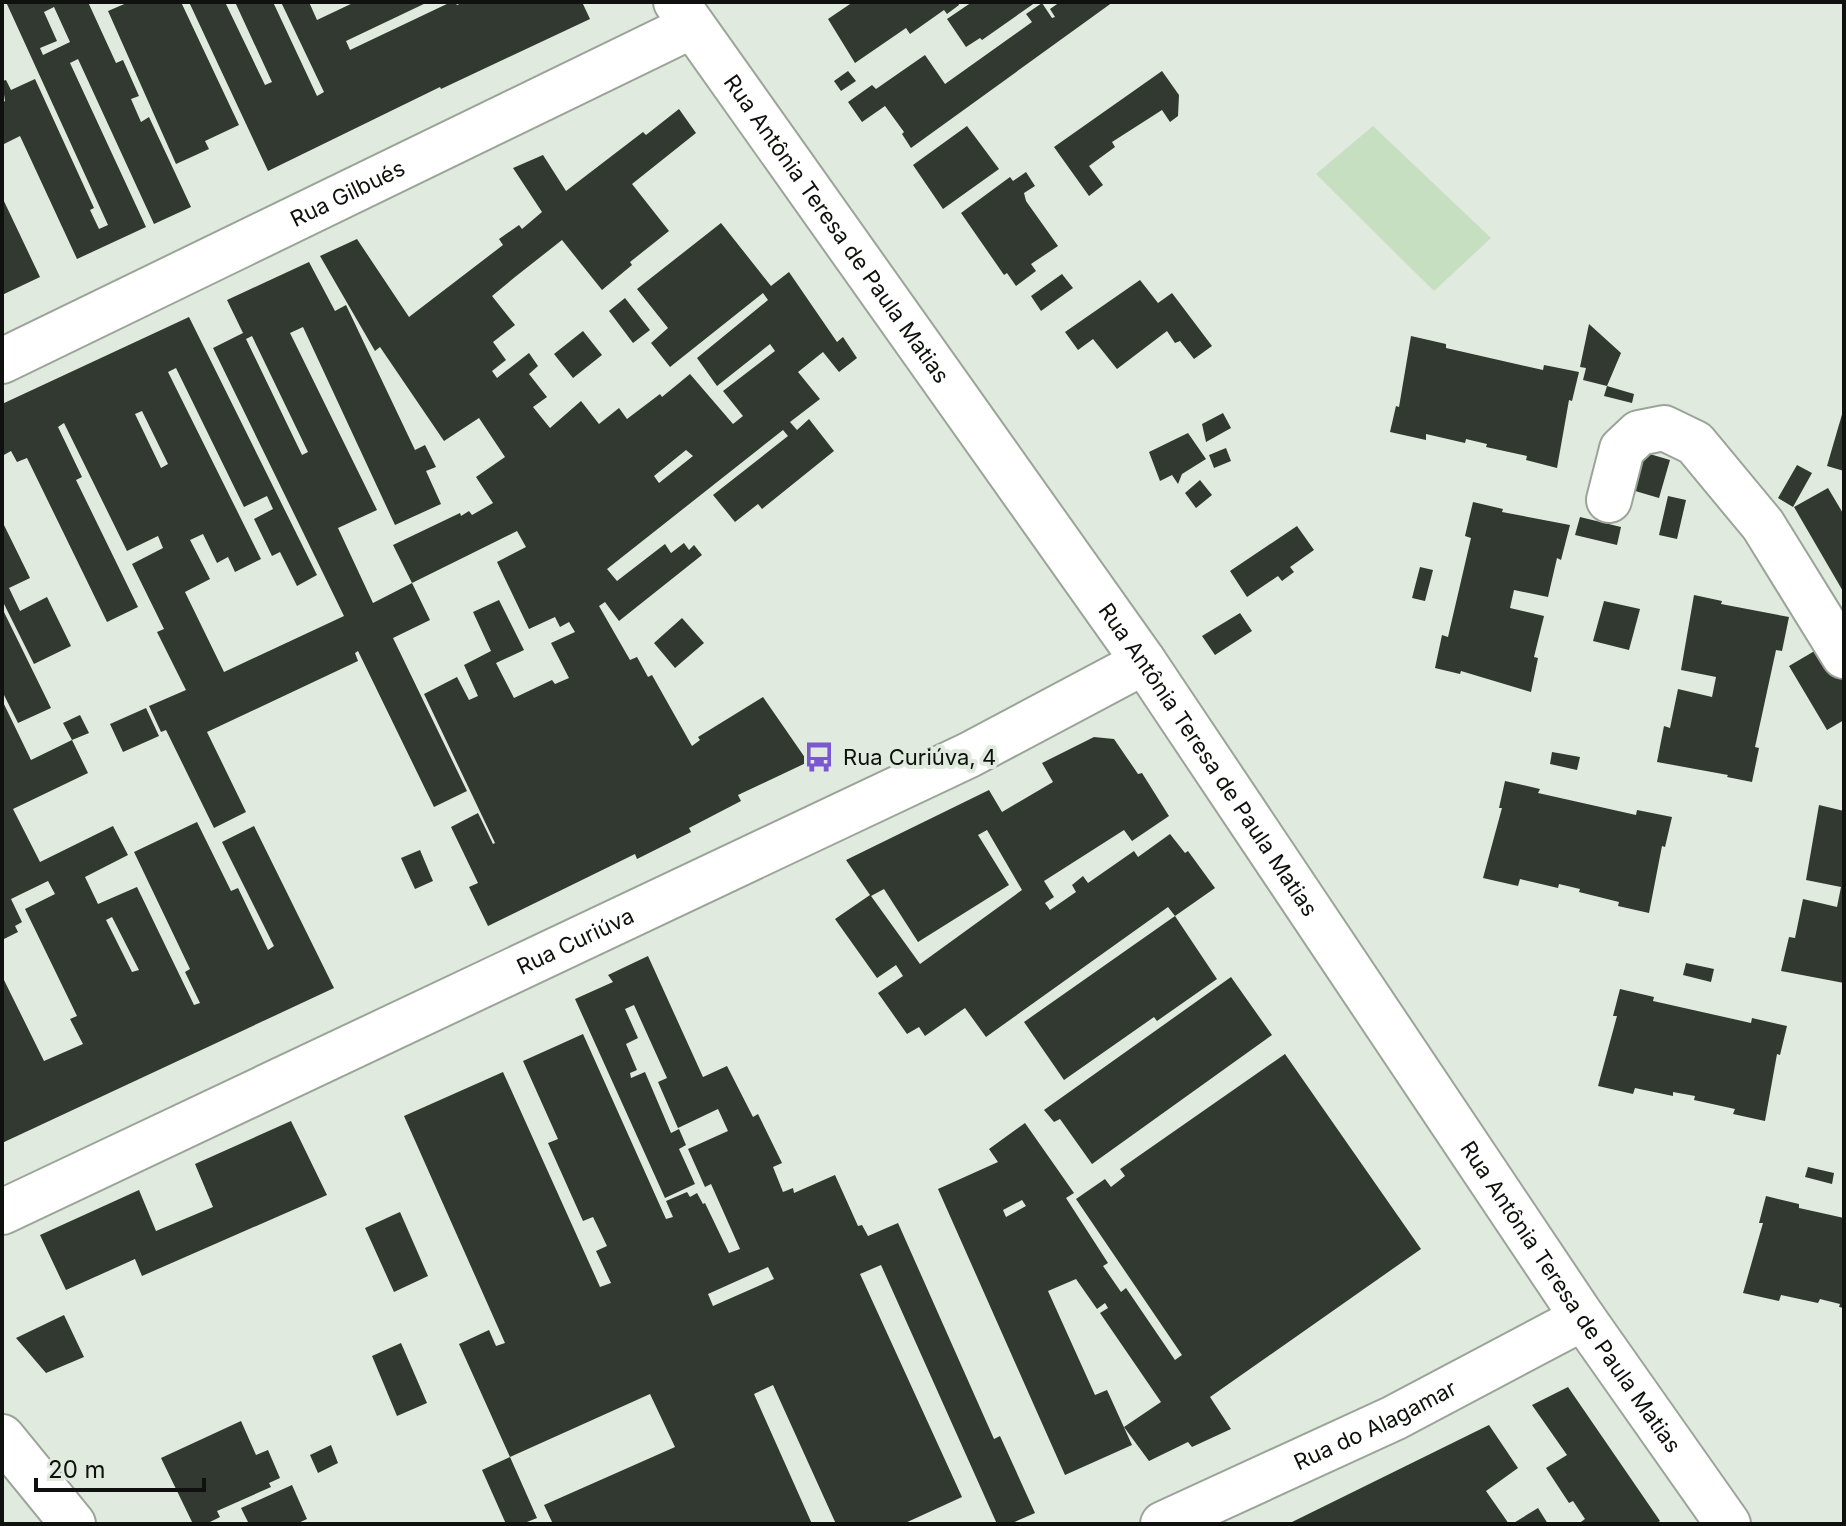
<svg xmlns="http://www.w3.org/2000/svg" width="1846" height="1526" viewBox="0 0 1846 1526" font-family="Inter,sans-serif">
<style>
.green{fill:#c6dfc1}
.building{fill:#323930;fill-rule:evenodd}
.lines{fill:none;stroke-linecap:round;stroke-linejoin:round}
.street-casing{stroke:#9ba499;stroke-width:48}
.street{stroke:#fff;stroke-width:44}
.labels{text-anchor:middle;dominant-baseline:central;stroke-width:8;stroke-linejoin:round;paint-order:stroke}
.street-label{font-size:22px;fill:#0e110d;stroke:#e0eade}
.poi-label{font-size:22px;fill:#0e110d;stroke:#e0eade;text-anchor:start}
</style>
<rect width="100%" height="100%" fill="#e0eade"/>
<!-- green -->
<path class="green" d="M1373,126L1491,238L1434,291L1316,174Z"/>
<!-- building -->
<path class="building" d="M6,2H88L116,63L123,60L139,96L131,99L141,122L149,117L191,207L154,224L78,59L70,63L146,227L77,259L20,136L2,145V103L5,101L2,81L6,80L11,90L35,79L94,208L90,210L99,229L108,225ZM54,7L70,42L43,55L40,48L57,41L44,12Z
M129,2H181L239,125L205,141L209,149L176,164L108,11Z
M189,2H225L265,85L272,82L235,2H273L317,96L324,92L281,2H309L317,20L355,2H428L346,41L350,50L451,2H455L457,5L464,2H582L590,19L441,89L440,87L268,171Z
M853,2H958L959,5L947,14L944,10L910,34L906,28L855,63L828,19Z
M972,2H1036L982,40L980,38L966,47L947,19Z
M1060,2H1113L911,148L902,134L904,132L885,106L862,122L848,102L872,85L876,89L925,55L945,84L1032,22L1026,14L1042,3L1052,18L1055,17L1050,9Z
M848,71L856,81L841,91L834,81Z
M1162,71L1179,95L1178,116L1170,122L1162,110L1112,142L1115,147L1089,166L1103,185L1089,196L1054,147Z
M679,109L696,133L632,184L669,231L630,262L632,265L602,290L562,240L515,277L492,296L515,325L493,342L506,360L492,371L497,378L529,353L538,366L529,374L547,397L533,407L550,428L581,401L599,424L619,408L627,419L660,394L662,397L690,374L733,424L743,416L723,391L775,351L770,344L717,386L697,358L768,300L763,293L670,367L651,343L668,328L637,289L721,223L771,286L789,272L837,342L843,337L857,358L839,372L823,352L798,372L820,399L790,422L797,430L809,419L834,451L762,509L758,504L735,522L713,495L788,436L783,430L607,569L617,581L665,544L671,553L684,543L689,550L694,545L702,555L619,621L605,602L599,606L630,660L637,657L648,677L652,675L692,746L700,740L698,737L763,697L808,762L738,795L741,801L689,828L691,832L637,859L635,854L488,926L469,887L478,883L451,827L478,813L493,844L495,843L424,694L457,677L469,700L478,696L464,665L491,651L473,612L499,600L524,650L496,663L514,698L552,680L555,684L569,678L551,643L575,632L569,622L560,627L555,617L529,629L497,562L526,547L517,531L412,583L430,620L393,638L467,791L434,807L358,651L355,653L358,661L207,732L246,812L214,828L166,730L161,732L149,706L186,690L157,632L164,629L132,564L163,548L158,536L127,551L64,423L58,427L82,477L76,480L138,607L107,622L27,458L17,462L11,451L2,456V404L189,317L317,575L297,586L280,552L272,556L254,519L273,509L267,496L244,507L176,368L168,372L261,559L235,572L228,557L217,563L203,534L190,540L210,579L185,592L224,672L344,616L213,348L243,333L227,300L309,262L335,311L346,305L415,450L425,445L436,467L426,471L441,504L395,525L303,327L290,333L377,510L338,528L373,603L412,583L393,545L460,513L461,516L469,511L472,515L493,503L476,477L505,457L479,418L444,441L380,347L375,351L320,256L357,239L409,317L503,245L499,239L519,225L522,229L542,212L513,168L543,155L566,191L643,132L646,135ZM252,336L308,452L302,455L246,339ZM142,411L168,464L161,468L135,414ZM686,450L693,456L659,483L654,476Z
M967,126L999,169L943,209L913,165Z
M1026,172L1035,186L1024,193L1026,201L1058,246L1031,264L1036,271L1016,286L1007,273L1004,275L961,213L1010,177L1013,181Z
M2,197L40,277L2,295Z
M1062,274L1073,288L1041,311L1031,296Z
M1140,280L1158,303L1172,293L1212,346L1194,359L1180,341L1175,343L1167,331L1117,369L1093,339L1078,350L1065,332Z
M625,298L650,330L633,343L609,311Z
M1589,324L1621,353L1607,386L1583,380L1586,368L1580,367Z
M583,331L602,355L573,378L554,354Z
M1411,336L1446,344V348L1543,370L1544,365L1579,372L1572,401L1569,400L1557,468L1526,460L1527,456L1486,447L1487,444L1466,439L1465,443L1426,434V440L1390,432L1396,406L1399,407Z
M1607,386L1634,394L1632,403L1604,396Z
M1843,411H1844V471L1827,466Z
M1223,413L1231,428L1206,442L1202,424Z
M1188,433L1206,459L1182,474L1178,484L1172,475L1160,481L1149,452Z
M1226,448L1231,461L1214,468L1209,455Z
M1636,450L1670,460L1659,498L1625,488Z
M1797,465L1812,473L1793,507L1778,498Z
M1200,480L1212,495L1196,508L1185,493Z
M1828,488L1844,515V593L1794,507Z
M1668,496L1686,500L1677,539L1659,535Z
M1473,502L1503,509L1502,512L1570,525L1561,560L1557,558L1548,597L1514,590L1510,608L1544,616L1534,657L1538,658L1531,692L1461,671L1460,674L1435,668L1442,635L1448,637L1471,538L1465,536Z
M1580,517L1621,527L1617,545L1575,535Z
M2,521L30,578L9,588L20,611L47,597L71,646L34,664L2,600Z
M1297,526L1314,550L1290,567L1294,572L1282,581L1278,576L1247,597L1230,571Z
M1420,567L1433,570L1425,601L1412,598Z
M1694,595L1722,601L1721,604L1789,617L1782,651L1776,650L1755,747L1759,748L1752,782L1727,777L1728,775L1657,762L1664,726L1670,728L1678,689L1712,697L1716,677L1681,670Z
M1604,601L1640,609L1629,650L1593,641Z
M2,608L51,708L18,723L2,691Z
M1240,613L1252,631L1215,655L1202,636Z
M682,618L704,643L675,668L654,643Z
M1823,646L1844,681V720L1827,730L1789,666Z
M2,700L31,760L72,740L63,723L80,715L89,733L72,740L88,773L13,809L40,862L113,826L128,855L85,877L98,904L137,887L194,1005L200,1003L185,972L190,969L134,852L197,822L231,891L238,888L268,950L274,946L222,842L254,826L334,988L2,1143V976L44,1061L83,1044L70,1019L77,1016L25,909L55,894L48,881L11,899L22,922L15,926L18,932L2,940ZM112,917L139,970L132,972L106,920Z
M146,708L159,736L123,752L110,724Z
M1094,737L1114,739L1138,774L1142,773L1169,816L1132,841L1124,830L1044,881L1054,897L1045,903L1050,910L1076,892L1072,885L1083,876L1088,883L1134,851L1138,857L1170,834L1185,853L1188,851L1215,888L1175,916L1168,907L986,1037L965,1008L925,1036L919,1027L907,1034L878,993L903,976L896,965L877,978L835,919L870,895L846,860L989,790L1002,812L1053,782L1042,763ZM987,830L1022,890L920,964L871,896L884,889L918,942L1009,885L978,835Z
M1552,752L1580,757L1577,770L1550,764Z
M1505,781L1540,789L1538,793L1636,815L1637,810L1672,817L1665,847L1662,846L1649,913L1618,906L1619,902L1579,892L1580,889L1559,884L1558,888L1520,879L1518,886L1483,878L1502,808H1499Z
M1819,805L1844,811V983L1781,971L1789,937L1795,938L1803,899L1837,907L1841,887L1806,880Z
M420,850L433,881L415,889L401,858Z
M1175,916L1217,979L1157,1021L1154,1017L1064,1080L1024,1022Z
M648,956L703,1077L727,1066L753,1117L758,1114L782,1163L773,1167L783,1192L793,1188L794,1193L835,1175L858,1226L862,1225L868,1236L898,1223L994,1439L1000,1436L1035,1513L1010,1524H997L881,1265L860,1274L962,1497L903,1524H836L773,1385L754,1394L812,1524H553L544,1505L675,1447L650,1394L510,1457L537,1518L522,1524H506L482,1470L510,1457L459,1344L489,1330L496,1346L505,1343L404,1116L503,1072L600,1287L611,1283L596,1251L607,1246L593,1217L583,1221L548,1143L558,1139L523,1061L583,1034L666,1219L673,1217L666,1201L687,1192L690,1197L697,1193L703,1204L705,1203L729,1253L740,1249L711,1184L705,1187L688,1149L728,1131L718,1109L678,1128L658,1082L667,1078L634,1005L625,1009L638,1038L626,1044L637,1070L630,1073L631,1078L645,1072L671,1133L679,1129L686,1145L679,1149L695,1184L665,1198L575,999L613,982L608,975ZM768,1267L774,1279L713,1306L708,1294Z
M1686,963L1714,969L1711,982L1683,975Z
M1231,977L1272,1035L1092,1164L1060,1119L1054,1122L1044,1110Z
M1620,989L1654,997L1653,1001L1751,1023L1752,1018L1787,1026L1780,1055L1777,1054L1765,1121L1733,1114L1735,1109L1694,1100L1695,1096L1673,1092V1096L1635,1088L1633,1094L1598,1086L1617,1016H1613Z
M1285,1054L1421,1249L1210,1397L1231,1429L1192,1447L1188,1442L1149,1461L1124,1427L1161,1402L1100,1313L1108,1308L1105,1303L1097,1309L1076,1279L1048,1291L1095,1395L1107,1390L1132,1445L1065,1475L938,1189L998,1162L989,1149L1025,1123L1074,1193L1066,1198L1108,1263L1103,1266L1121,1292L1126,1288L1175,1360L1182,1355L1076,1199L1105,1179L1111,1187L1125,1176L1120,1169ZM1022,1200L1026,1206L1006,1217L1003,1210Z
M291,1121L327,1195L142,1276L135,1259L66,1290L40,1235L139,1190L156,1231L213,1207L195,1164Z
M1808,1167L1834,1173L1832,1184L1805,1177Z
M1766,1196L1799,1204V1208L1844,1218V1308L1839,1307L1840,1304L1820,1299L1818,1303L1781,1295L1779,1301L1743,1293L1763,1223H1759Z
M400,1212L428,1276L394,1292L365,1228Z
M64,1315L84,1357L46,1373L16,1338Z
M401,1343L427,1403L397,1416L372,1356Z
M1568,1387L1660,1521L1655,1524H1578L1585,1519L1573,1501L1569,1503L1546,1468L1567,1455L1532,1405Z
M241,1421L256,1455L268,1450L280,1478L269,1483L271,1487L217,1511L220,1517L206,1524H193L161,1458Z
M1489,1425L1518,1468L1486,1491L1509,1524H1288Z
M331,1445L338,1463L318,1473L310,1455Z
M292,1485L307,1519L296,1524H249L241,1508Z
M1538,1508L1548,1524H1512Z"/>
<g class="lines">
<!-- street casing -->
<g class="street-casing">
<g id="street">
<path id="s1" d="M676,2L1144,662L1583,1318L1728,1524"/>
<path id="s2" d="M2,361L692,26"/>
<path d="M1609,500L1622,449L1639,433L1664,428L1695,443L1763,525L1844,656"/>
<path id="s3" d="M2,1212L969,755L1144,662"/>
<path d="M2,1437L73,1524"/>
<path id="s4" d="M1163,1524L1394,1418L1583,1318"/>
</g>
</g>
<!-- street -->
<use href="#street" class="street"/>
</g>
<!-- icons -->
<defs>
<g id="bus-bare" transform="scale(2.4)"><path d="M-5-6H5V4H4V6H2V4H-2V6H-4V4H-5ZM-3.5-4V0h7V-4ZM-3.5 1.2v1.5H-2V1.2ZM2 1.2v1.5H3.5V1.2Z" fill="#7b57d1" stroke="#e0eade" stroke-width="2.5" paint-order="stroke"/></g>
</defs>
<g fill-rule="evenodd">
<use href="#bus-bare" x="819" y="757"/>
</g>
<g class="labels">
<!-- street labels -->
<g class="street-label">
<text stroke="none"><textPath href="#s2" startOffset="384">Rua Gilbués</textPath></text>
<text stroke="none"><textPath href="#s1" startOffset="278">Rua Antônia Teresa de Paula Matias</textPath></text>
<text stroke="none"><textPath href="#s1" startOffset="926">Rua Antônia Teresa de Paula Matias</textPath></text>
<text stroke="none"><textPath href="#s3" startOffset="634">Rua Curiúva</textPath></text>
<text stroke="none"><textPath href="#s1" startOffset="1574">Rua Antônia Teresa de Paula Matias</textPath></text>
<text stroke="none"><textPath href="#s4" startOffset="234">Rua do Alagamar</textPath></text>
</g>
<!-- poi labels -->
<g class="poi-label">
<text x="843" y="757">Rua Curiúva, 4</text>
</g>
</g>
<!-- border -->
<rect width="1846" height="1526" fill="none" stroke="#0e110d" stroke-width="8"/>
<!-- scale -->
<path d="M36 1478v12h168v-12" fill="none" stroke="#0e110d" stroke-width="4"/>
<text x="48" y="1478" font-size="24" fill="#0e110d" stroke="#e0eade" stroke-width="6" paint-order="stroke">20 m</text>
</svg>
